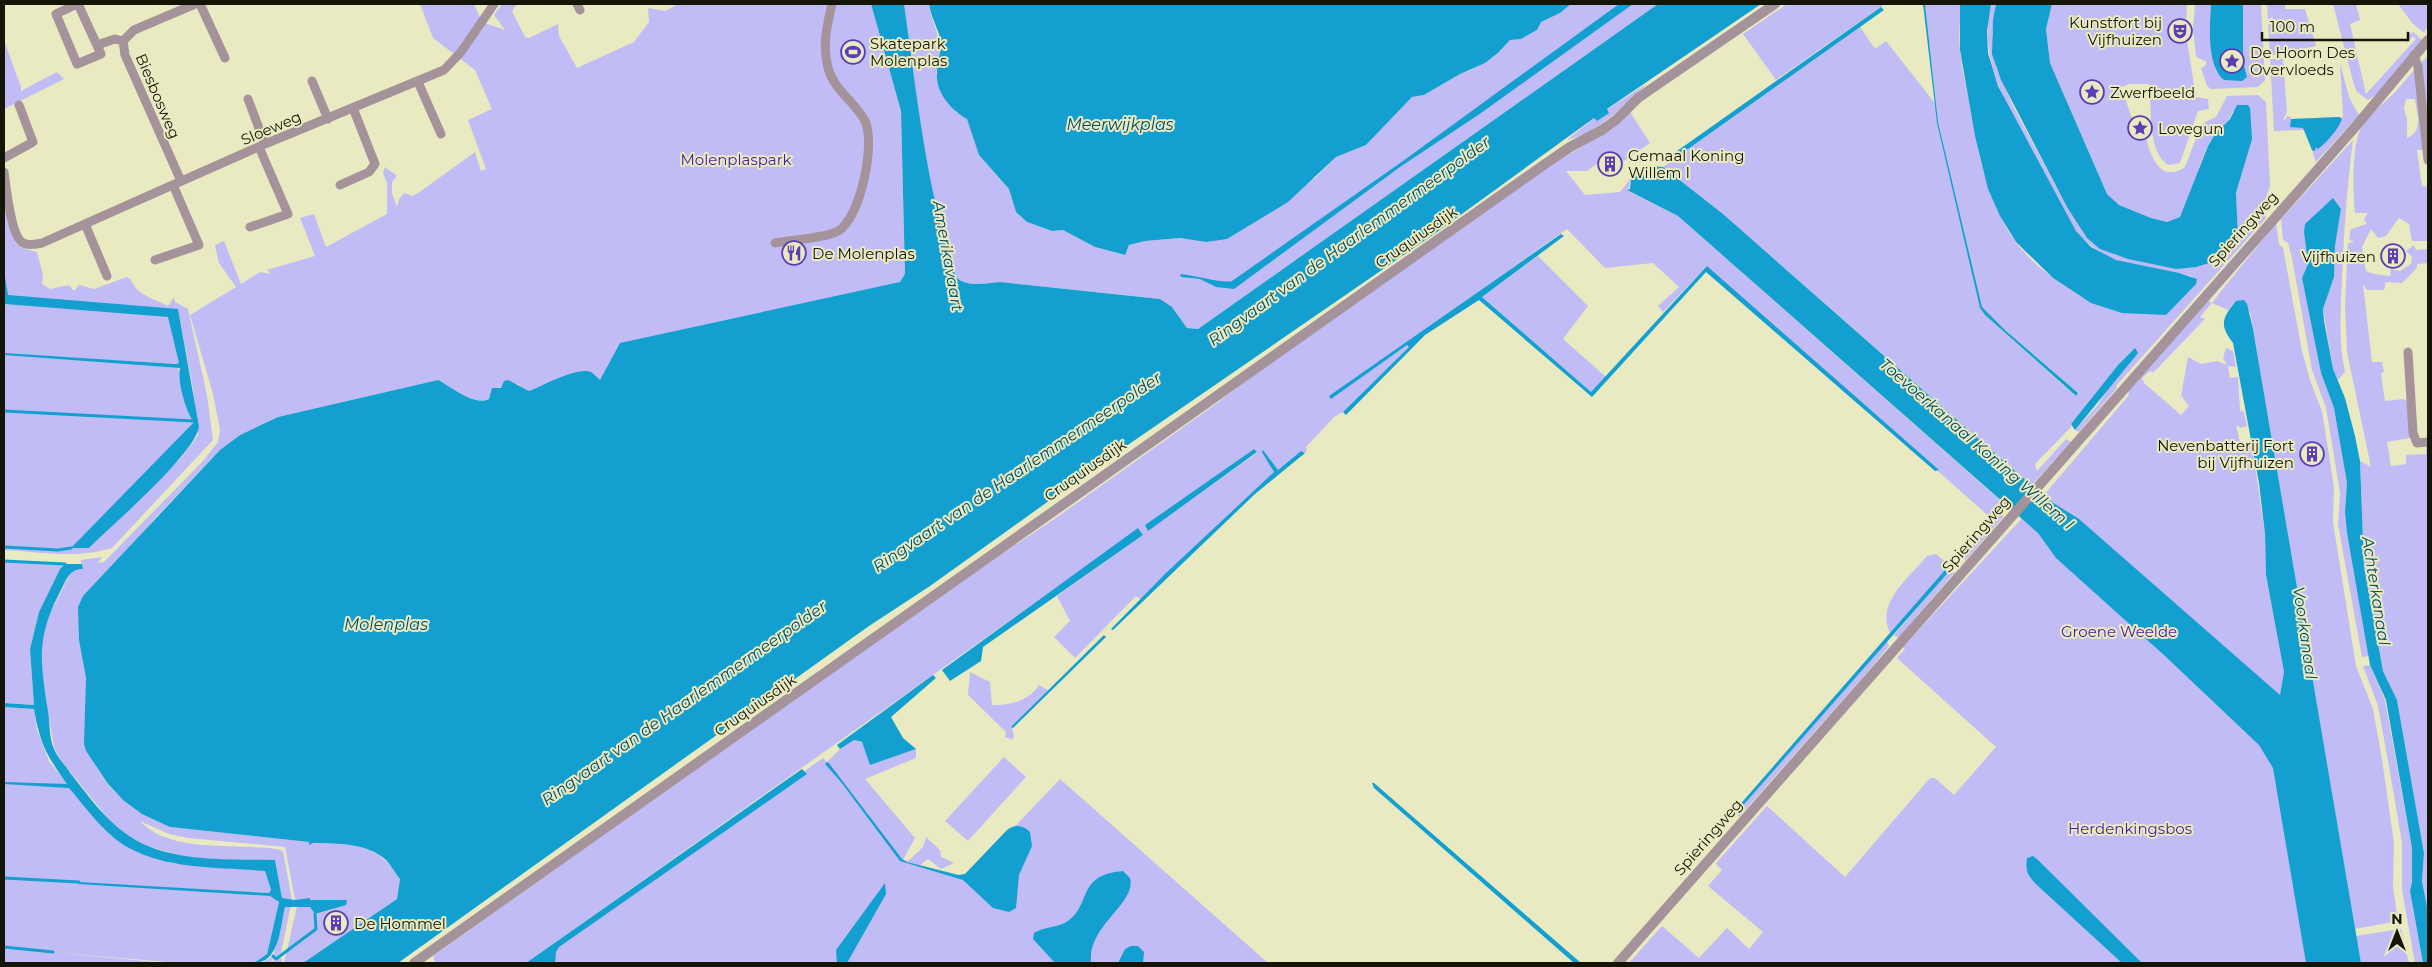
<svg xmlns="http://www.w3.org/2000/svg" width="2432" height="967" viewBox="0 0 2432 967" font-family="Montserrat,sans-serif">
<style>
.green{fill:#c1bcf5;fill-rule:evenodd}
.water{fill:#13a0d0}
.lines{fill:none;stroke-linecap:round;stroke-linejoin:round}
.stream{stroke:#13a0d0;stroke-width:3}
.minor{stroke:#a4939a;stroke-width:9}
.tertiary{stroke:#a4939a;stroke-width:10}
.labels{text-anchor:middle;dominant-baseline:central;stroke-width:4;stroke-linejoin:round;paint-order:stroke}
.poi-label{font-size:15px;fill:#151507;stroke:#e9eac2;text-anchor:start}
.street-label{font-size:15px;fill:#151507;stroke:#e9eac2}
.park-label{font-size:15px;fill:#451b9c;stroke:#e9eac2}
.water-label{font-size:16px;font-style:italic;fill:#014b64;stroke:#e9eac2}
</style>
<rect width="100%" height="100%" fill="#e9eac2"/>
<!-- green -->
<path class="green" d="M420,4H474L482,22L505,30L494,15L502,4H517L512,11L525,37L529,38L558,24L559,36L577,68L634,42L649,22L648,8L665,11L679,4H871L901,111L905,274L900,282L890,285L767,312L600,381C598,378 594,374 591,372C578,367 543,386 530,391H525L518,384L492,389L489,399C475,407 450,386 438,380L278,417L240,435L220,450L157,516L112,567L100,578L83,661L86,678V751L108,785L123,800L170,827L309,842V844L312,843C337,844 367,842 386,861C392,866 395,874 400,879L397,899L303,963H284L297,906L310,907L315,914L334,909L310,900H295L285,847L188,838L169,834L140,821C166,849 215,845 252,847C262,848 273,847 283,851L292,900L282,898L275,860H211L183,856L147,846L127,835L110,821L63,763L54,748L40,663L41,647L45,624L70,574L75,569H83L81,560L102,557L98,563L104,562L202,462L218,442L220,430L213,394L190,315L236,287L219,263L215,245L224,241L241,284L260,272L271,274L267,270L315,256L300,218L314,214L326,247L387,214V183L383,173L385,167L397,176L392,182V194L397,207L399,199L404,193L413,196L421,191L475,152L481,171L486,169L468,120L492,109L475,70L433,38Z
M904,4H929C934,34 946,39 936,73L956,112L967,119L979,155L1009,189L1016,212L1027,222L1052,231L1063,230L1095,247L1124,255L1129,245L1145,241L1180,238L1206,242L1315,178L1336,157L1366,145L1412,97L1424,95L1460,74L1485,63L1498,53L1510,40L1521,39L1537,30L1541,22L1560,13L1571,4H1658L1198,329L1187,328L1172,307L1160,299L1000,282C985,283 967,288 956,277C926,189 916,95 904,4Z
M1787,4H1885L1776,80L1743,34Z
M1925,4H1960C1961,19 1958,34 1960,49C1961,67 1966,84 1969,102C1978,150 1986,200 2015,241C2034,267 2064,287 2091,302L2197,281L2191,276C2145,267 2109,269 2076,231C2061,207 2049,182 2035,157C2009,108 1977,62 1991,4H1996L1992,34L1996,67L2013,106L2067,207L2115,255L2176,269L2219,260L2238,236L2236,194L2246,158L2233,110C2229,125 2221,125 2213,137C2197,161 2196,193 2180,217L2167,222L2151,218L2119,205L2107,194L2050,63L2046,29L2052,4H2187L2186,35L2196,97L2208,99L2209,109L2198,111L2180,163L2169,165C2147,155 2152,106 2149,84H2129L2121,87L2133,121L2144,126C2147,145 2156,187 2185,167L2200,128L2205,122L2216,117L2227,96L2258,95L2266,102L2270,186L2263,206L2266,218L2116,386L2117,388L2079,432L2075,430L2097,406L2135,348L2118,365L2071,424V427L2035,464L2037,471L2066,439L2071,442L2032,485L1723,214L1663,167L1860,27L1875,49L1886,41L1934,102L1980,308L1985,315L2075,396L2078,393L2006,331L1982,307L1938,122Z
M2195,4H2211L2210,37L2216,71L2247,77L2243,61V4H2261L2265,80L2258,87L2211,89L2207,86L2201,68L2205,66L2207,62L2196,57L2193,29Z
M2267,4H2285V9H2305L2316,46L2283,53L2282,55H2270Z
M2333,4H2356L2360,20L2350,24L2366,94L2416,39L2413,36L2407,43V30L2411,34L2413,32L2422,40L2381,91L2368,100L2357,92L2354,85Z
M2398,4H2428V26L2424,33L2413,24Z
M4,40L21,87V91L57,72L64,79L4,109Z
M2428,56V150H2417L2422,186L2428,187V241H2412L2409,224L2399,218L2386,236L2378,238L2371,229L2362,247L2366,271L2374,274L2390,276L2391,269L2400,271L2411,264L2412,257L2406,251L2414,245L2416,250L2428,249V263L2417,264V268L2402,283L2386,282L2384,290H2367L2363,284L2372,362H2382L2384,371L2381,374L2385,401L2403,399L2407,401L2410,438L2387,442L2391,466L2406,464V455L2426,454V446H2428V912L2422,881L2424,853L2397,700L2383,671L2364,567L2360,461L2371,467L2347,352L2345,306L2348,243L2354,242L2349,239L2351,229L2367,224L2364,219L2368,213H2355C2353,193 2352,151 2359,133C2365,117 2386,102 2397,90C2408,78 2416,66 2428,56ZM2406,99H2415C2417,115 2424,131 2407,138V119L2404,108Z
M2270,59H2283L2287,112L2283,120L2286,119L2287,116L2291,117V119L2343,117L2340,63L2349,97L2359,115L2316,162L2305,130L2274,131Z
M1648,83C1623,105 1601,132 1567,140L1594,118Z
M1630,112L1650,143L1621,163L1612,152L1587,171H1566L1585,195L1620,192L1631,178L1628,191L1678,216L2001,501L2006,506L2001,513L2004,516L1965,561L1963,556L1993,520L1707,266L1663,312L1658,306L1679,287L1653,263L1605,268L1567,229L1329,397L1331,398L1407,345L1409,347L1343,412L1334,417L1306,447L1307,450L1305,453L1301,451L1278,470L1263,450L1274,472L1140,599L1136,596L1075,658L1054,637L1070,621L1057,596L1143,535L1139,529L526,963H435L433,956L942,594L1060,515L1213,406L1278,357L1552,164L1614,128ZM1254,449L1257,453L1148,530L1145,525Z
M2353,140C2347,185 2344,231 2342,277C2341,309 2338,341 2345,372L2337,381L2333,369L2323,309L2334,277L2335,246L2341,209L2304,232L2308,264L2302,278L2321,373L2334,408L2347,483L2345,512L2347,533L2369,656L2362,657L2338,524L2340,493L2326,408L2312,370L2292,258L2288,243L2283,240L2281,219Z
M4,188L16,244L22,248L37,252L43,275L42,284L50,289L69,285L74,291L79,285L94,289L127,277C133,280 133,287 139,291C147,298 159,301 168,306L174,297L175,302L188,309L207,395L213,440L112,548C78,559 39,552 4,550ZM178,309L193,389L198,435L182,457L89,548H72L194,422L187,408L178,367L47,356L176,364L179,363Z
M2276,223L2279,244L2283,248L2302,351L2311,383L2322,411L2334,487L2333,522L2356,666L2373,709L2382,759L2394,843L2393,887L2398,921L2355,929L2253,329L2250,312L2236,301L2228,310L2212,303L2200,317L2205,319L2201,323L2153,373L2150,371L2142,378L2144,383L2181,415L2189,406L2181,396L2188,357L2201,364L2217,361L2227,365L2223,358L2226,348L2233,351L2236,367L2228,366L2230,378L2238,377L2240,410L2244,412L2247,426L2241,428L2236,425L2241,447L2252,445L2265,534L2266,575L2284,672L2280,696L2271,688L2306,963H1629L1662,926L1699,958L1727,928L1749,949L1763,932L1708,886L1722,870L1716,864L1717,862L1767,806L1845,877L1930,778H1935L1954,795L1996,747L1897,658L1905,649L1903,647L2050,488L2129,395L2128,390L2207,300L2212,303C2233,275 2257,248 2276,223Z
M1538,256L1588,306L1563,339L1606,377L1591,392L1482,297Z
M1936,554L1948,564L1945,570L1890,633C1875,603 1910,577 1927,556Z
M4,561L65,564L60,569L39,612L30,649L34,705L4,703Z
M1948,572H1955L1898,638L1894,635Z
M1887,641L1889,646L1871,668L1739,817L1735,810L1737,808L1739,810Z
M2370,665L2385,700L2412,848V882L2410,891L2423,963H2415L2402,890V843L2390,772L2378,706L2363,666Z
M970,672L990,682L992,705C1010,706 1030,700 1039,685L1048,690L1012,728L1014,736L1012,740L1005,737L1006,732L968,695Z
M4,707L34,709L37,730L49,761L91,813L170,863L265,871L271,891L269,893L131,887L270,896L279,902L267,954L254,963H179L50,952L165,963H4Z
M854,740L864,744L870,765L916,749V758L865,779L915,838L903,860L908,861L923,847L926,837L940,850L941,857L954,863L941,869L928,859L920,865L967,877L1060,779L1268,963H548L543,955L823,758L827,762L840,749Z
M1004,757L1026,777L968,841L945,821Z
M291,905L281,953L270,962L281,958L282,961L280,963H262L273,956L285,907Z
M2401,929L2409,963H2361L2356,936Z"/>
<!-- water -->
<path class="water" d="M871,4H904C917,95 926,189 956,277C967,288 986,283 1000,282L1160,299L1172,307L1187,328L1198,329L1658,4H1761L1607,109L1609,113L1597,121L1594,118L1437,232L1106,460L930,586L869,626L398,963H303L397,899L400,879C395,873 391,865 386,860C366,842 337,844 313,843L309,845V842L170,827L142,814L123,800L108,784L86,751L84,744L86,678L79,640L78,607L83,596L220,450L240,435L278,417L438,380C450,386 475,407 489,399L492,388H501L504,381L508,380L529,391C542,386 578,366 591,372C594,374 598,378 600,380L620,343L900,282L905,274L901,111Z
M929,4H1571L1560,13L1541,22L1537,30L1521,39L1510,40L1498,53L1485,63L1460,74L1424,95L1412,97L1366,145L1336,157L1288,202L1227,239L1206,242L1180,238L1145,241L1129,245L1125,255L1095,247L1063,230L1052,231L1027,222L1016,212L1009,189L979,155L967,119C951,110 935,92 937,72C937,60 943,49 940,37C936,25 931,16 929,4Z
M1619,4H1633L1481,113L1400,167L1234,289L1216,287L1200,279L1181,277L1180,274C1193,275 1225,284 1232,281L1403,161Z
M1923,4H1925L1938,122L1982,307L2006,331L2078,393L2076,396L1985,315L1980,308L1937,123Z
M1960,4H1991L1987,31L1988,53L1998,86L2076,231L2091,247L2116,260L2179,273L2197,279L2196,284L2166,315L2122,313L2091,303L2053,278L2016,242L2000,216L1988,189L1975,136L1960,50Z
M1996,4H2052L2046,29L2050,63L2107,194L2119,205L2151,218L2167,222L2180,217L2208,146L2215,134L2230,119L2237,105H2248L2250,108L2252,139L2236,193L2238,236L2219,260L2196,267L2176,269L2128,259L2100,249L2087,238L2067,207L2001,80L1992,54L1993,20Z
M2211,4H2243V61L2247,77L2242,81L2224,80C2206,65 2210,24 2211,4Z
M1881,7L1884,10L1674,159H1671L1670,156Z
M2339,117L2342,119C2338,130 2327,142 2318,149L2316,147L2315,151L2312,150L2303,128L2290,127L2291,119Z
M1650,166L1663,167L1723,214L2047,499L2079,519L2280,695L2284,672L2266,575L2265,534L2259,483L2233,343C2219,325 2222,318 2236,301L2244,300L2247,304L2253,329L2361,963H2306L2273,768L2259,745L2165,656L2056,558L2038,533L1678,216L1627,190L1630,189L1631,178Z
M2333,198L2341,209L2335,246L2334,277L2323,309L2324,321L2333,369L2345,398L2355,436L2360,461L2364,567L2383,671L2397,700L2424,853L2422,881L2428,912V963H2423L2410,891L2412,882V848L2386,700L2370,665L2347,533L2345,512L2347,483L2334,408L2321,373L2302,278L2308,264L2304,232L2305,224Z
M1561,234L1564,236L1482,297L1591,392L1707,266L1939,470L1935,471L1706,272L1592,397L1479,300L1425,335L1346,415L1343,412L1409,347L1407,345L1331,399L1329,396Z
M4,271L8,295L178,309L199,427C194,455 112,525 89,548H71L194,422C186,413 177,380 180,368L4,355V353L176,364L179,363L168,317L5,304Z
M2135,348L2138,353L2075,430L2071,424L2118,365Z
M1254,449L1257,452L1148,531L1145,525Z
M1263,450L1278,470L1301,451L1305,453L1255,494L1113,630L1111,629L1166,573L1274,472L1262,452Z
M1138,528L1143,535L983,647L981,661L950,681L942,670Z
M65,564H82L83,569C69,569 67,579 61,590C36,638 40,660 48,711C50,723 49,738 54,749C58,758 66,766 71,774C93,802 114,832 148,846C187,862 234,859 275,860L282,898L295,900L310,898V900H347L346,905L315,914L310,907H285C280,926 280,963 254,963L267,954L279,902L270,896L78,884L79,882L269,893L271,890L265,871C220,867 170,870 129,848C105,835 87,809 69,788L4,784V782L67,784C47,756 40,744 34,709L4,707V703L34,705L30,649L39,612L60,569Z
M1945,570L1948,572L1945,576L1739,810L1737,808Z
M1104,635L1106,637L1013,728L1011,727Z
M933,675L936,678L891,717L903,738L916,749L870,765L862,742L854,740L840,749L837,745Z
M828,762L902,859L907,862L958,875L965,874L1007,830C1015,824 1023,825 1030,832L1032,846L1019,875L1016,908L1009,912L993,908L963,880L900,861L841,782L825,764Z
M802,769L807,774L559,947L556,952L555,963H526Z
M1372,783H1374L1581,963H1574L1374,788Z
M2033,856L2038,860L2142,963H2122L2038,886C2028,876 2025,872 2027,858Z
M1123,871L1130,878C1137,904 1087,925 1091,963H1055L1033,939L1034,933C1045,926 1058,928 1068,921C1092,904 1076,875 1123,871Z
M885,883L886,894L847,963H837L836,950Z
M1131,946H1138L1144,952L1143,963H1118L1125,949Z"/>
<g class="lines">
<!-- stream -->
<path class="stream" d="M4,411L194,421
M4,547L58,550L71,548
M4,561L65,564
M4,878L79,882
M4,947L53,952
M273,956L276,959L316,929L315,914"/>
<!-- minor -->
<path class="minor" d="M77,4L56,14L77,64L101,54L78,4
M200,4L225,58
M577,4L580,10
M97,45L115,39L123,41
M2414,55L2418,67L2428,160
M312,81L328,119
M418,82L441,134
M248,99L265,144
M4,158L33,142L19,105
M4,172C6,186 11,237 23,243C29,246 36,244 42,243L265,144L444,70L461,52L494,4
M181,181L125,55L123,41L134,30L195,4
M340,185L369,172L375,164L353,108
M85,224L107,276
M250,227L288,214L259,147
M775,243C789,240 827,238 838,231C860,219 876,144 865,121C855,102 834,90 828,68C822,46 827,25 832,4
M155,260L199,245L173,185
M2408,352L2413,433L2417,443L2428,442"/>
<!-- tertiary -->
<path class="tertiary" d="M414,963L1545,164L1570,147L1602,130L1616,120L1638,98L1775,4
M1618,963L2356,126L2428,40"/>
</g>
<!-- icons -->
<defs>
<g id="theatre-ring" transform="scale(1.25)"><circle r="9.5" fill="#e9eac2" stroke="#5a3cb4" stroke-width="1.5"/><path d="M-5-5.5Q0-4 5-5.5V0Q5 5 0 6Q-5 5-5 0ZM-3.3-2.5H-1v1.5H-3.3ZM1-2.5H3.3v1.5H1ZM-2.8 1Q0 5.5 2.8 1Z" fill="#5a3cb4"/></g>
<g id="stadium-ring" transform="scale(1.25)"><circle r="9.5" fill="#e9eac2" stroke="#5a3cb4" stroke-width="1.5"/><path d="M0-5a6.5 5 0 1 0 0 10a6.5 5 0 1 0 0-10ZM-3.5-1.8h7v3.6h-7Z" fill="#5a3cb4"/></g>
<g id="sight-ring" transform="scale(1.25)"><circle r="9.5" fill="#e9eac2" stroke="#5a3cb4" stroke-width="1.5"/><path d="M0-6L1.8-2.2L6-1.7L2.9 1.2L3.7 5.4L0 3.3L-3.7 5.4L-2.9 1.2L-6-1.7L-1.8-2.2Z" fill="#5a3cb4"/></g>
<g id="building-ring" transform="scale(1.25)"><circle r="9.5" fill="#e9eac2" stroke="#5a3cb4" stroke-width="1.5"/><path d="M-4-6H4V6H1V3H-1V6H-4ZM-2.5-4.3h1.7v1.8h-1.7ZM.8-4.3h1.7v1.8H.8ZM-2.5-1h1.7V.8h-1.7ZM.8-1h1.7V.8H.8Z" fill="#5a3cb4"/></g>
<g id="restaurant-ring" transform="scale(1.25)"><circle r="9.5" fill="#e9eac2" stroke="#5a3cb4" stroke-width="1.5"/><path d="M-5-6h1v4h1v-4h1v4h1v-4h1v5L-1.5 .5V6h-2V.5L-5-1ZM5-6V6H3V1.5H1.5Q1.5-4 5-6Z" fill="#5a3cb4"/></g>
</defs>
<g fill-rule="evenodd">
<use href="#theatre-ring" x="2180" y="31"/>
<use href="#stadium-ring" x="853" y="52"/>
<use href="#sight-ring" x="2232" y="61"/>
<use href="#sight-ring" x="2092" y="92"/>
<use href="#sight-ring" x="2140" y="128"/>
<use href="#building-ring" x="1610" y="164"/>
<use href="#restaurant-ring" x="794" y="253"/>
<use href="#building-ring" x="2393" y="256"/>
<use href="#building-ring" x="2312" y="454"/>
<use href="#building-ring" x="336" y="923"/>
</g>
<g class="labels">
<!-- poi labels -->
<g class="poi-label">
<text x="2162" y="22" text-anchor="end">Kunstfort bij<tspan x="2162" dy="17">Vijfhuizen</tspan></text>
<text x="870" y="43">Skatepark<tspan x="870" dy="17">Molenplas</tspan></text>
<text x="2250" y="52">De Hoorn Des<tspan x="2250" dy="17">Overvloeds</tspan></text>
<text x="2110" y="92">Zwerfbeeld</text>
<text x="2158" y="128">Lovegun</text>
<text x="1628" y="155">Gemaal Koning<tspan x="1628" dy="17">Willem I</tspan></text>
<text x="812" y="253">De Molenplas</text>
<text x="2376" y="256" text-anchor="end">Vijfhuizen</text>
<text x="2294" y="445" text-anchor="end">Nevenbatterij Fort<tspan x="2294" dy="17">bij Vijfhuizen</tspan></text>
<text x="354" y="923">De Hommel</text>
</g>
<!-- street labels -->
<g class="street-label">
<text transform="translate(158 96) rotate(67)">Biesbosweg</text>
<text transform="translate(271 128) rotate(-23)">Sloeweg</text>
<text transform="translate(2243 229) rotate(-48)">Spieringweg</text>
<text transform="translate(1416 237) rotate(-35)">Cruquiusdijk</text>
<text transform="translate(1085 470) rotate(-35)">Cruquiusdijk</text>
<text transform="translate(1976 534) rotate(-49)">Spieringweg</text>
<text transform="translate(755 705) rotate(-35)">Cruquiusdijk</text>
<text transform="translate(1708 837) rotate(-49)">Spieringweg</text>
</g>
<!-- park labels -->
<g class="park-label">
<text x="736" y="159">Molenplaspark</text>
<text x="2119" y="631">Groene Weelde</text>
<text x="2130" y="828">Herdenkingsbos</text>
</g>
<!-- water labels -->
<g class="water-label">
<text x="1120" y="124">Meerwijkplas</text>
<text transform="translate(1349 241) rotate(-36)">Ringvaart van de Haarlemmermeerpolder</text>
<text transform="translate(948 256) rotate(80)">Amerikavaart</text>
<text transform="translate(1977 444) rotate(41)">Toevoerkanaal Koning Willem I</text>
<text transform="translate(1017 472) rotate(-34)">Ringvaart van de Haarlemmermeerpolder</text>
<text transform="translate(2376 591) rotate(81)">Achterkanaal</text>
<text x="386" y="624">Molenplas</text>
<text transform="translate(2305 633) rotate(82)">Voorkanaal</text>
<text transform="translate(684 703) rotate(-35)">Ringvaart van de Haarlemmermeerpolder</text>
</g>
</g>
<!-- border -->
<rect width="2432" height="967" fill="none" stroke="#151507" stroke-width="10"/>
<!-- north arrow -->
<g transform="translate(2397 932)" stroke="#e9eac2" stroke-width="4" paint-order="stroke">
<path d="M0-4L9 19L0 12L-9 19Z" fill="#151507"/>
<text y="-8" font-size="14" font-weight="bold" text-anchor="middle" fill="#151507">N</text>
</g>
<!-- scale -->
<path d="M2262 32v8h146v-8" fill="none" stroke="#151507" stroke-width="2.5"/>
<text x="2270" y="32" font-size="15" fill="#151507" stroke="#e9eac2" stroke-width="4" paint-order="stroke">100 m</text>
</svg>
